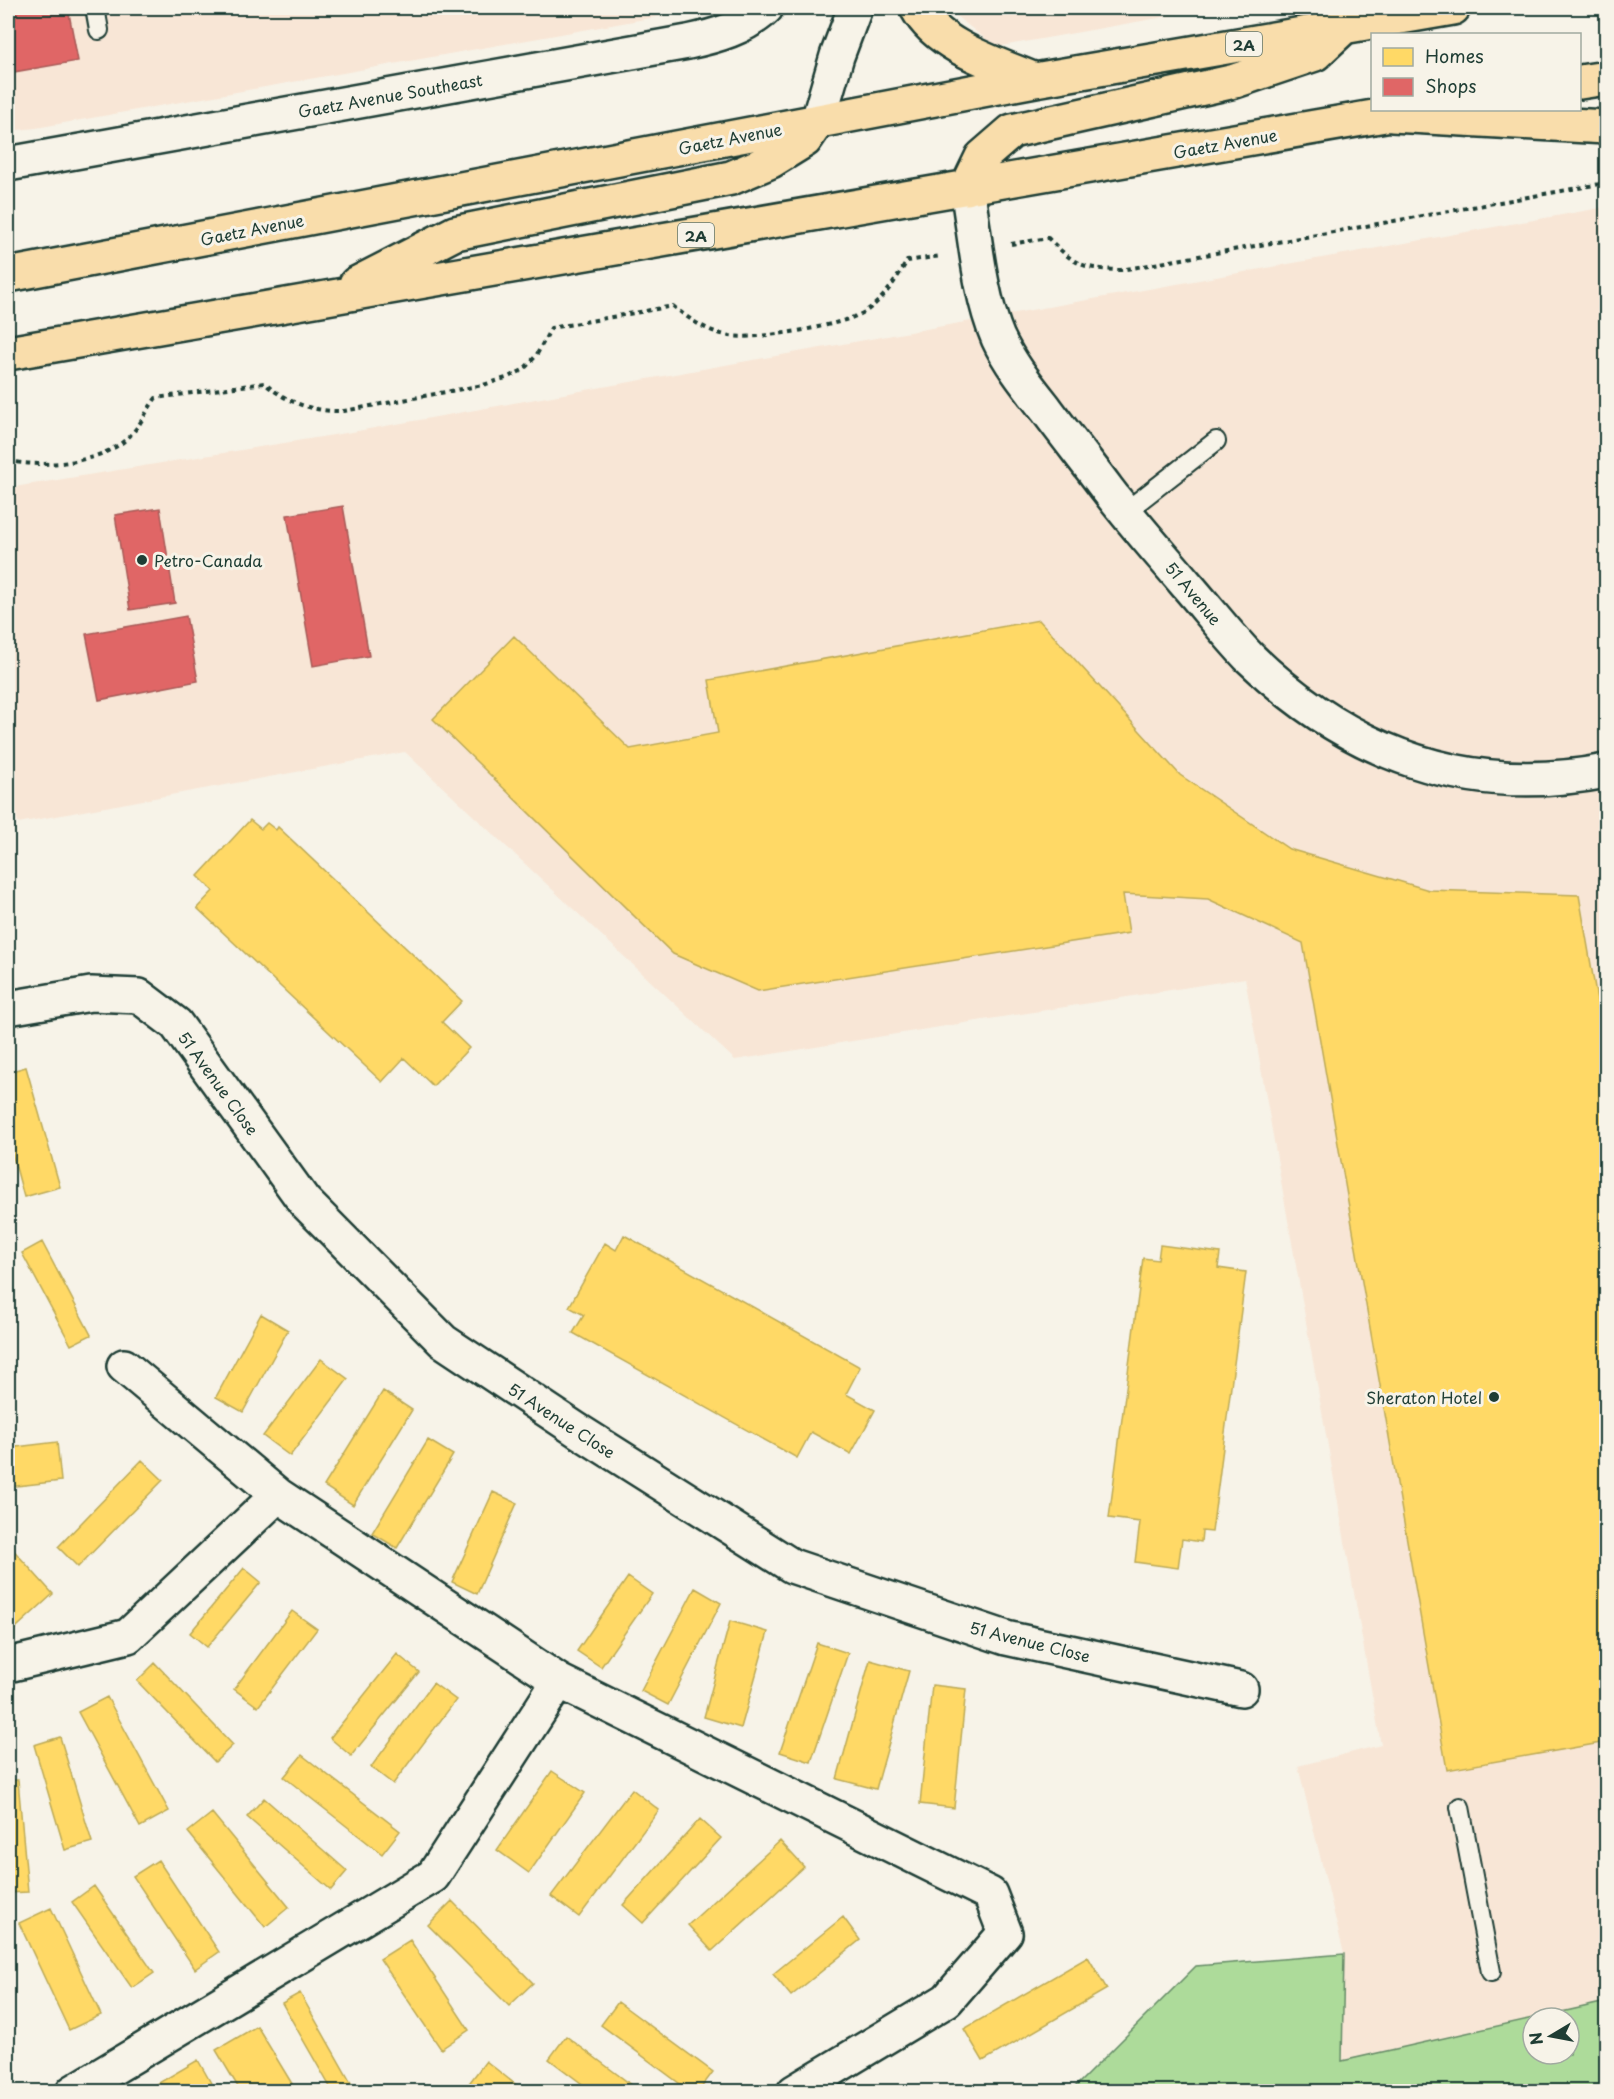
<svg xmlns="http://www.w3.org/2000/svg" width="1614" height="2099" viewBox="0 0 1614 2099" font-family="'Playpen Sans',sans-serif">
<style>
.built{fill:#f8e6d6}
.green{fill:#addb9a;stroke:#668c67;stroke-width:1.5}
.homes{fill:#ffd966;stroke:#bcaa57;stroke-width:1.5}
.shops{fill:#e06666;stroke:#a65a57;stroke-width:1.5}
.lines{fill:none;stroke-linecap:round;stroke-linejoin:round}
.service-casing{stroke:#1f3d34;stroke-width:22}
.minor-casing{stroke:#1f3d34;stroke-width:38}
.tertiary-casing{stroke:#1f3d34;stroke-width:38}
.primary-casing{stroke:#1f3d34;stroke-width:38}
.path{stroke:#1f3d34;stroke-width:4;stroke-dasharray:4.5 4.5;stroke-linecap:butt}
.service{stroke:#f7f3e8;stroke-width:18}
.minor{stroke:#f7f3e8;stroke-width:33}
.tertiary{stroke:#f7f3e8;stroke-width:33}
.primary{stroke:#f9ddab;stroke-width:33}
.poi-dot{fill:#1f3d34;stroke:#f7f3e8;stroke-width:2}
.labels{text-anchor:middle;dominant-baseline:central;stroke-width:6;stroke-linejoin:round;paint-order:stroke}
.shield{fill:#f7f3e8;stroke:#60746a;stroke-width:1.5}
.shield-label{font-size:15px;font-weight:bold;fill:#1f3d34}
.street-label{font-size:16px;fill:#1f3d34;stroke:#f7f3e8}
.poi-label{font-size:16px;fill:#1f3d34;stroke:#f7f3e8;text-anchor:start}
</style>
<rect width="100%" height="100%" fill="#f7f3e8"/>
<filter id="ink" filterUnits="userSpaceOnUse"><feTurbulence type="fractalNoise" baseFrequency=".0167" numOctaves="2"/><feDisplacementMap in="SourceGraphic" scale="12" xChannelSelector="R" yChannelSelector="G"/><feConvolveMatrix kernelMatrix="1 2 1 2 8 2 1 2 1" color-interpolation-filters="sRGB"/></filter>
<g filter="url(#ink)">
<!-- built -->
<path class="built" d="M8,8H706L36,128L8,131Z
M949,8H1214L996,47L956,16Z
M1606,207V2002L1342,2061L1344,1954L1298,1766L1381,1745L1245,978L735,1060L405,752L18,823L8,765V488L352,432Z"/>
<!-- green -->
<path class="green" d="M1344,1954L1342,2061L1533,2018V2054H1569V2018H1535L1606,2002V2091H1071L1196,1966Z"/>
<!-- homes -->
<path class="homes" d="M1039,620L1180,775L1289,849L1429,890L1579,895L1606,1052V1742L1447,1770L1303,943L1208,899L1123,894L1129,933L758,991L673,954L433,719L514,636L630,749L718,733L709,680Z
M250,820L261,829L267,823L276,830L278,827L462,1001L442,1022L469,1048L433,1086L404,1058L382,1082L197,908L213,891L198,876Z
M26,1067L60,1187L24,1197L8,1138V1072Z
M624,1235L860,1367L846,1394L875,1410L851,1454L811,1432L797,1458L573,1333L584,1315L569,1307L605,1243L616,1250Z
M42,1242L91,1335L71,1345L22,1253Z
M1160,1245L1220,1253L1218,1268L1246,1272L1212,1532L1202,1531L1201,1542L1182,1539L1178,1568L1135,1562L1140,1522L1109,1518L1143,1258L1158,1260Z
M261,1314L288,1330L243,1412L216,1397Z
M321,1359L348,1379L290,1456L263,1436Z
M383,1391L412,1410L353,1505L324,1486Z
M428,1440L453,1455L397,1548L372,1533Z
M57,1442L61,1481L8,1487V1448Z
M142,1460L163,1480L78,1567L58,1547Z
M493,1492L517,1503L477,1594L452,1582Z
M8,1544L53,1594L8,1635Z
M244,1568L261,1582L207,1647L190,1633Z
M628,1577L652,1594L601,1667L577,1651Z
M695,1588L721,1603L668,1705L641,1691Z
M292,1611L317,1629L258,1707L234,1689Z
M730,1621L768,1632L741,1728L704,1717Z
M817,1643L848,1653L811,1762L780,1752Z
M397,1654L419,1672L351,1756L330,1738Z
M870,1660L909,1671L876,1789L837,1779Z
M155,1663L233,1745L215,1762L137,1681Z
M433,1683L456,1700L393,1784L371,1767Z
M932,1685L966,1689L954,1808L920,1804Z
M107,1697L169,1811L140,1827L78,1712Z
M60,1737L92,1842L65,1850L34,1745Z
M302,1755L400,1831L382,1854L284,1777Z
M552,1771L585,1793L529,1873L497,1850Z
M8,1780H18L28,1892L8,1893Z
M632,1789L659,1810L579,1917L551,1896Z
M264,1798L347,1871L331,1890L247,1817Z
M212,1813L289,1907L265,1927L188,1832Z
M700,1819L721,1838L643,1923L623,1905Z
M780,1841L804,1867L712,1951L688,1925Z
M158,1860L219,1952L195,1969L133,1876Z
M94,1886L154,1973L132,1988L72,1902Z
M452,1901L533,1983L509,2006L428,1925Z
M51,1908L101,2015L69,2030L19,1923Z
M843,1917L860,1940L791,1996L773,1974Z
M410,1940L469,2030L441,2049L380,1959Z
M1088,1957L1107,1989L983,2061L964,2029Z
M300,1993L356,2092H333L282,2003Z
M618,2002L713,2072L698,2092H691L601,2025Z
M257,2026L297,2092H241L216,2050Z
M566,2036L641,2092H593L549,2059Z
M198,2060L216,2092H161L157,2084Z
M486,2061L525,2092H473L467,2086Z"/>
<!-- shops -->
<path class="shops" d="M8,8H68L78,61L8,73Z
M343,506L369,656L313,666L287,515Z
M160,508L175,603L130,610L115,515Z
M186,616L198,681L99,700L86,634Z"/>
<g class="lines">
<!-- service casing -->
<g class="service-casing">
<path id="service" d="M95,8L99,30
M1125,512L1216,441
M1460,1807L1491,1972"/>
</g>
<!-- minor casing -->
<g class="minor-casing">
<path id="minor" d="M8,164L688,42C716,36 745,28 766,8
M8,1008L91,994L139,996L176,1024L304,1201L443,1341L577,1430L792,1566L1006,1638L1241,1689
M124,1366L278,1495L559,1681L990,1894L1005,1933L947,2000L794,2092
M8,1665L128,1636L278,1495
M73,2092L433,1876L559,1681"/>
</g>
<!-- tertiary casing -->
<g class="tertiary-casing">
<path id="tertiary" d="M818,121L837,56L855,8
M967,188C975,235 979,294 998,338C1010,364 1028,386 1046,409C1066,436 1087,462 1107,489C1132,522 1160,553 1186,584C1207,608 1227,634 1249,657C1349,754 1468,798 1606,771"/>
</g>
<!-- primary casing -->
<g class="primary-casing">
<path id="primary" d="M917,8C938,47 997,64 1035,80
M1580,82L1606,78
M1392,115L1606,127
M967,188L982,157L1012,131L1235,81L1315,54L1345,26
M8,275L1035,80L1453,8
M356,284L455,233L731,178L771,161L805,140L818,121
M8,353L1414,110"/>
</g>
<!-- path -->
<path class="path" d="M1011,244L1048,238C1075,265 1082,269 1121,270L1606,183
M8,461C46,468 109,464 135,430C143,420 148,408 156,398L264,383C288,403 313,412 344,411L483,385L506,378L523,370L536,356L551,328L673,306C690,320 708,332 730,336C756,340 844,326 866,311C884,299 896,280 907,261L941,256"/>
<!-- service -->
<use href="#service" class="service"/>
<!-- minor -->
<use href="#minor" class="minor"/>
<!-- tertiary -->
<use href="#tertiary" class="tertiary"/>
<!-- primary -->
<use href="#primary" class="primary"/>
</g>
</g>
<!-- markers -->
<g class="poi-dot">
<circle cx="142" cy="560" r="6"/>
<circle cx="1494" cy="1397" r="6"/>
</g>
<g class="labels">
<!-- shield labels -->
<g class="shield">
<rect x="1226" y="32" width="36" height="24" rx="4.5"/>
<rect x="678" y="223" width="36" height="24" rx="4.5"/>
</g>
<g class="shield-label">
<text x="1244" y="44">2A</text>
<text x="696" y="235">2A</text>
</g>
<!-- street labels -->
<g class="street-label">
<text transform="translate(390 95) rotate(-10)">Gaetz Avenue Southeast</text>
<text transform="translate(730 138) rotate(-11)">Gaetz Avenue</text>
<text transform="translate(1225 143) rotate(-10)">Gaetz Avenue</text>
<text transform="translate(252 229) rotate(-11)">Gaetz Avenue</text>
<text transform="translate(1194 593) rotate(50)">51 Avenue</text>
<text transform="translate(219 1083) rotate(54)">51 Avenue Close</text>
<text transform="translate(562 1420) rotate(33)">51 Avenue Close</text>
<text transform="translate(1030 1641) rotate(14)">51 Avenue Close</text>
</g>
<!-- poi labels -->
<g class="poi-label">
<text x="154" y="560">Petro-Canada</text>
<text x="1482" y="1397" text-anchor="end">Sheraton Hotel</text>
</g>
</g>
<!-- margin -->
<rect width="1614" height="2099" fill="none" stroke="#f7f3e8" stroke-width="30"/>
<rect x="15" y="15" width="1584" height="2069" fill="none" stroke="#1f3d34" stroke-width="2" filter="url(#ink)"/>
<!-- legend -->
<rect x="1371" y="33" width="210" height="78" fill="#f7f3e8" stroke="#a1aaa0" stroke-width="1.5"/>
<rect x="1383" y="48" width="30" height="18" fill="#ffd966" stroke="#a1aaa0" stroke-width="1.5"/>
<text x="1425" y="63" font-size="18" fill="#1f3d34">Homes</text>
<rect x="1383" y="78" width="30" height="18" fill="#e06666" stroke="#a1aaa0" stroke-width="1.5"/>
<text x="1425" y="93" font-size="18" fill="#1f3d34">Shops</text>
<!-- north arrow -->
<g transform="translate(1551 2036) rotate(260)"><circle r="28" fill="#f7f3e8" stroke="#a1aaa0" stroke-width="1.5"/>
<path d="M0-4.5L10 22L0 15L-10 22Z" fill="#1f3d34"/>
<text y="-9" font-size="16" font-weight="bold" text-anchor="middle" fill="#1f3d34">N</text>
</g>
</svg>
